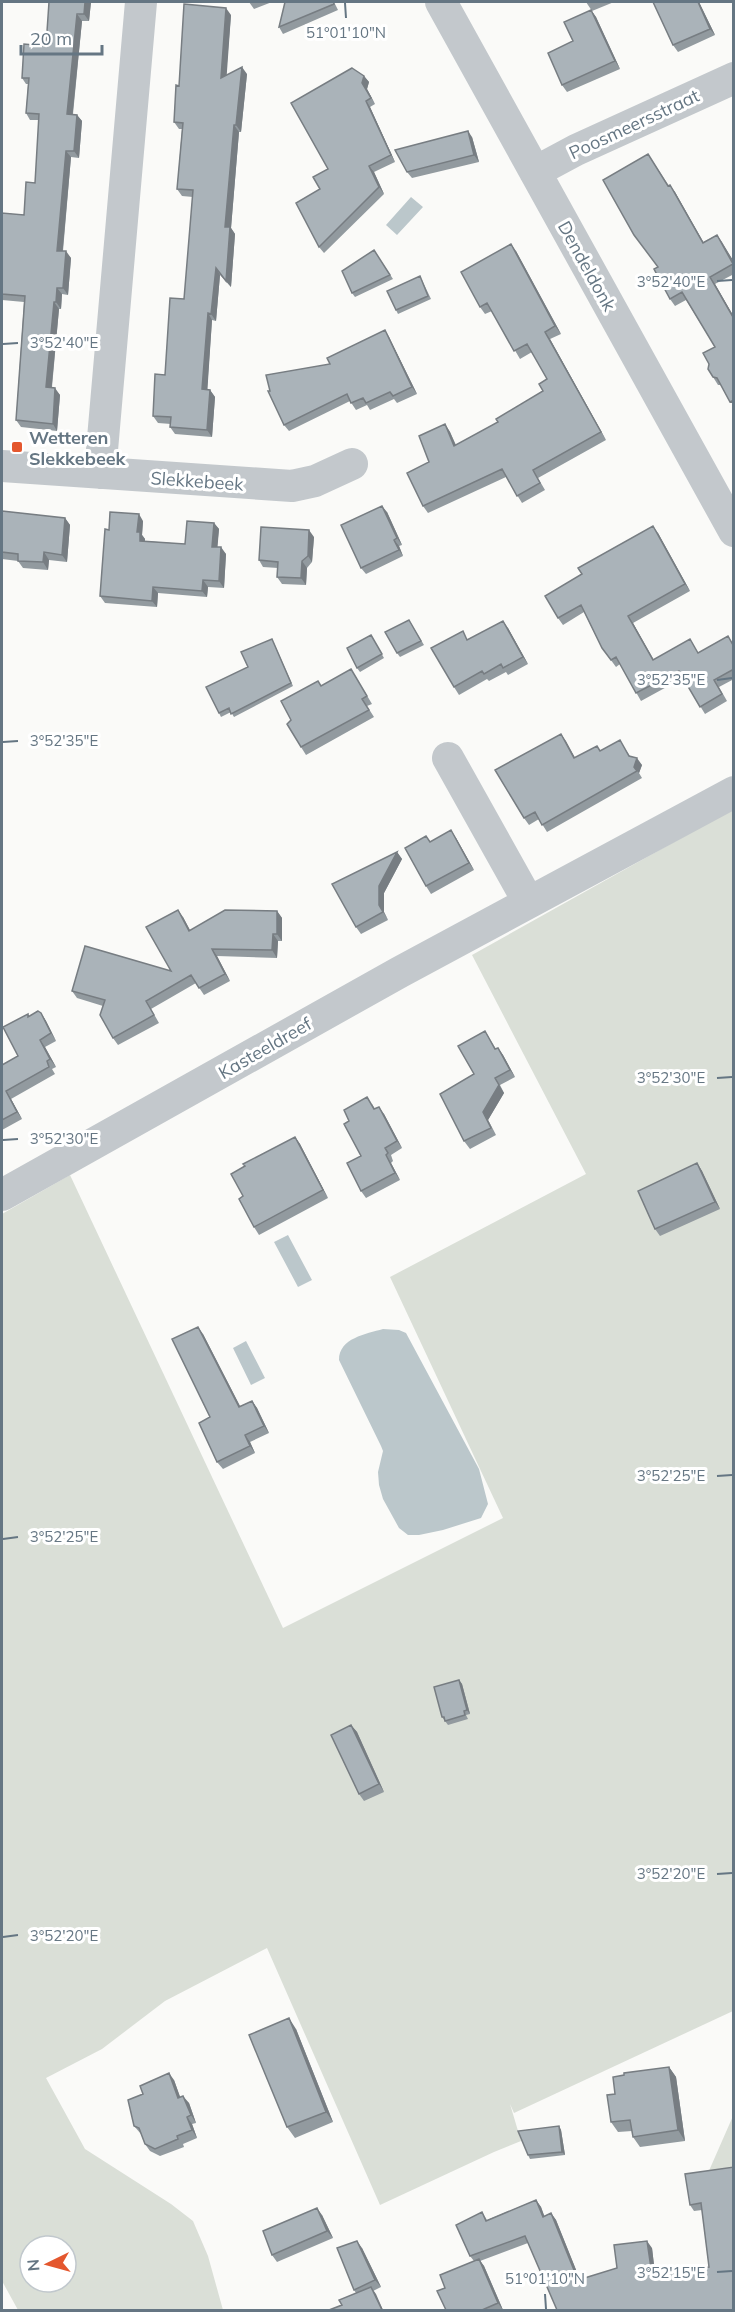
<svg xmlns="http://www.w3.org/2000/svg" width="735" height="2312" viewBox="0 0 735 2312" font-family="Mulish,sans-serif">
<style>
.green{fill:#dadfd7;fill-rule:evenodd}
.water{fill:#bbc7cb}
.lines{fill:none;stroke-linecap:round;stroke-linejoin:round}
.minor{stroke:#c3c8cc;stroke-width:32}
.wall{fill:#929a9f}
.shaded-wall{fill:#777d82}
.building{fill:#aab3b9;stroke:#777d82;stroke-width:1.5}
.ticks{fill:none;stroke:#657683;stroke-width:2}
.poi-dot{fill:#e4572e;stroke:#fff;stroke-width:2}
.labels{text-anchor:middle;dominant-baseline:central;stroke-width:6;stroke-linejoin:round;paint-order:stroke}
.street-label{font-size:18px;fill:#657683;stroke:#fff}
.poi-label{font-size:18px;font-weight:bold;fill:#657683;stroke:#fff;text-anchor:start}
.ticks-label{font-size:15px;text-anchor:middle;fill:#657683;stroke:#fff;stroke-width:6;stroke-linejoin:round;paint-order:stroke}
</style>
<rect width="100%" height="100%" fill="#fafaf8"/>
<!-- green -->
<path class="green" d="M733,809V2011L514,2113L510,2104L521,2141L494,2152L380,2205L267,1948L165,2001L102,2049L46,2078L85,2149L171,2204L193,2221L208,2256L223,2310H18L2,2281V1214L70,1175L283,1628L503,1518L390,1277L586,1174L472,955ZM30,2246H66V2282H30Z
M733,2116V2169L708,2173Z"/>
<!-- water -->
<path class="water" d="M411,197L423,207L397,235L386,225Z
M288,1235L312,1280L298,1287L274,1242Z
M383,1329L399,1330L406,1333L479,1469L488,1504L481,1518L443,1530L419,1535H408L399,1528L383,1499L379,1485L378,1472L383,1451L381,1446L339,1360C339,1338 366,1334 383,1329Z
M246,1341L265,1378L251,1385L233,1348Z"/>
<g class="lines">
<!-- minor -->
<path class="minor" d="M441,2L734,531
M535,172L576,150L734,78
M2,466L292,486L315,481L352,464
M100,473L141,2
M448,758L528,901
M2,1195L400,972L734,792"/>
</g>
<!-- wall -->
<path class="wall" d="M91,2L89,21H82L73,114L77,115L82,121L79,158L71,157L63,251L71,258L68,295L62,294L61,309H59L52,387L60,395L57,431L21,427L16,420L24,302L2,300V213L24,215L35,183L39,120H30L26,113L28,84H26L22,78L46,46Z
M249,2H272L254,9Z
M285,2H334L338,10L283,34L279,27Z
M586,2H614L592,11Z
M653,2H699L715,35L678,52L673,45Z
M591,10L596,17L620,69L567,92L562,85L573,41Z
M231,15L226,75L247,74L241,132H239L231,228L235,234L231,287L220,275L216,321L212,320L207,390H210L215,397L212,437L175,434L170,427L171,424L158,423L153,416L165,375L184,299L193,197L182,196L177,189L182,129H179L174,122L179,86Z
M364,76L369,82L367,89L375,104L370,107L395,162L374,172L384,194L324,253L319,247L320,189Z
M472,137L479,162L412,178L407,172Z
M648,154L669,186L675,192L703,242L717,235L734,262V274L715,284L734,317V406L721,385H718L713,377L715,347L686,300L675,306L670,299L658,267Z
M374,250L393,279L355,297L352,293Z
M516,251L561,334L550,339L606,440L538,478L545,490L522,503L506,477L428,513L423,506L429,462L445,424L450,432L456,445L498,422L543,391L547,379L532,352L520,359L492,311L485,314L480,307Z
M422,280L431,299L398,314L396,310Z
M385,330L389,337L417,394L397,403L394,399L370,410L367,405L356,410L350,401L289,431L284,425L330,364Z
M2,511L65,518L70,525L67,562L49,560L48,570L23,568L18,561L2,559Z
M387,512L402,545L399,546L403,556L366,574L361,568Z
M143,521L142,535L145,539V541L185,544L214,523L219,529L217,547L226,554L224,588L208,587L207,597L158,593L157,607L105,603L100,596L109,530Z
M658,533L690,591L633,623L653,660L699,653L728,636L734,645V679L719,687L727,701L705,714L683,678L641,701L620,664L616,667L602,648L584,612L563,625L558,618Z
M314,537L312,562L307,568L306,585L282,584L277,577L278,568L263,567L259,560Z
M409,620L424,645L400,657L397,653Z
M508,628L528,664L508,675L506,672L489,681L487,679L459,695L454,687L468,640Z
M373,639L384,658L360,672L357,668Z
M274,643L293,686L234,717L231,712L221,717L219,713L248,667Z
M356,677L372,704L367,706L374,717L306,755L301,747L291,720L321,686Z
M561,734L575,758L601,751L624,747L630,756L642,765L639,773L642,778L547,832L539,819L529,825L524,818Z
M456,838L474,870L431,894L426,886Z
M397,852L402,859L384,893V912L388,920L361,934L356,927Z
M277,911L282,918V941H278L277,958L217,956L230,981L204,995L196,983L151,1009L159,1023L118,1045L113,1038L103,1006L77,998L72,991L171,971L183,917L190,930Z
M41,1013L46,1021L56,1041L45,1047L56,1067L52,1069L55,1074L11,1099L22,1119L2,1130V1065L18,1056L28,1014L29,1016Z
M485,1031L496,1049L498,1048L503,1055L515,1077L500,1085L504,1093L488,1120L496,1135L470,1149L464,1141L474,1074Z
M372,1104L375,1109L384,1114L402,1148L391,1155L393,1161L391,1163L400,1180L366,1198L361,1191V1156L349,1121Z
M295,1137L300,1144L328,1198L259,1235L254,1227L243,1196Z
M697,1163L702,1171L720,1209L660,1236L655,1229Z
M203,1334L240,1406L252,1401L257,1408L269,1433L250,1442L255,1453L223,1469L217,1462L210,1417Z
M459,1680L462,1684L470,1714L466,1715L468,1719L448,1725L442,1717Z
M351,1725L357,1732L384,1792L364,1801L359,1794Z
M296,2029L333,2122L295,2138L287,2127Z
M669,2067L676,2077L685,2141L640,2147L633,2137L632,2131L618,2132L611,2122L615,2094Z
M174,2080L180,2097L189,2103L196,2123L192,2124L197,2138L183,2144L184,2147L160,2156L150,2151L145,2144L141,2134L134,2126L143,2094Z
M559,2126L561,2130L565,2155L530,2159L528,2155Z
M734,2167V2310H557L528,2243L480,2261L484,2266L503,2310H446L445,2288L474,2261L470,2256L482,2212L487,2220L536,2200L541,2207L544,2216L551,2213L556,2220L580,2280L617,2268L652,2248L655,2274L709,2267L702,2210L694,2211L690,2205Z
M322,2215L333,2238L277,2262L272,2255Z
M362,2248L381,2287L373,2291L383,2310H329L342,2305L356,2293L354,2290Z"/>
<!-- shaded-wall -->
<path class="shaded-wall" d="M85,2H91L89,21L84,14Z
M698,2H699L715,35L710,29Z
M226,8L231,15L226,85L221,78Z
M591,10L596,17L620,69L615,61Z
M77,14L82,21L72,120L67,114Z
M242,67L247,74L241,132L236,125Z
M364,76L369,82L367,89L375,104L362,83Z
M366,101L370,107L395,162L391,155Z
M77,115L82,121L79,158L74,151Z
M234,125L239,132L231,228L235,234L231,287L226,281L225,227Z
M468,131L472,137L479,162L474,155Z
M66,151L71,157L62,258L57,251Z
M369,166L374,172L384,194L379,187Z
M670,185L675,192L708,250L703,243Z
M717,235L722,242L734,262V264Z
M511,244L516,251L561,334L555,326Z
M66,251L71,258L68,295L63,288Z
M216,268L220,275L216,321L211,314Z
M710,277L715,284L734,317V319Z
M57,288L62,294L61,309L56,302Z
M54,302L59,309L51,394L46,387Z
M208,313L212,320L207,396L202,389Z
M385,330L389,337L417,394L412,387Z
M545,332L550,339L606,440L601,432Z
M55,388L60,395L57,431L53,424Z
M210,390L215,397L212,437L207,430Z
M445,424L450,432L459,453L454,446Z
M382,506L387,512L402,545L397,538Z
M139,514L143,521L142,535L145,539L144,548L140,541L137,532Z
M65,518L70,525L67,562L62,555Z
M214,523L219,529L217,553L212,547Z
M653,526L658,533L690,591L685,584Z
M309,530L314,537L312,562L308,556Z
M394,540L399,546L403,556L399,550Z
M221,547L226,554L224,588L219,581Z
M44,552L49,560L48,570L43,562Z
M302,561L307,568L306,585L301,578Z
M203,580L208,587L207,597L202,591Z
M153,587L158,593L157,607L152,601Z
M628,616L633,623L658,667L653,660Z
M503,621L508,628L528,664L523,657Z
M561,734L566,741L579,765L574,758Z
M637,758L642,765L639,773L634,767Z
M451,830L456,838L474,870L469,863Z
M397,852L402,859L384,893V912L388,920L379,905V886Z
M178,910L183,917L194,938L189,931Z
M277,911L282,918V941L277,934Z
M273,934L278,941L277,958L272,950Z
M212,949L217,956L230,981L225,974Z
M41,1013L46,1021L56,1041L51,1033Z
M40,1040L45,1047L56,1067L50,1059Z
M498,1048L503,1055L515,1077L510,1070Z
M495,1078L504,1093L488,1120L496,1135L483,1112Z
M6,1091L11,1099L22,1119L17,1112Z
M379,1107L384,1114L402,1148L397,1141Z
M295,1137L300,1144L328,1198L323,1190Z
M386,1155L391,1163L400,1180L395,1173Z
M697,1163L702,1171L720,1209L715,1202Z
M198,1327L203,1334L244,1414L239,1407Z
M252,1401L257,1408L269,1433L264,1426Z
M245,1435L250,1442L255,1453L250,1446Z
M459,1680L462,1684L470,1714L467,1710Z
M351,1725L357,1732L384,1792L379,1784Z
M289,2018L296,2029L333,2122L326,2112Z
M669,2067L676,2077L685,2141L678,2130Z
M169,2073L174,2080L183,2105L178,2098Z
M183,2096L189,2103L196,2123L191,2115Z
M187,2117L192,2124L197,2138L192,2130Z
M559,2126L561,2130L565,2155L562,2152Z
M536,2200L541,2207L547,2223L543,2217Z
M317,2208L322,2215L333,2238L327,2231Z
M551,2213L556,2220L583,2287L578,2280Z
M357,2241L362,2248L381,2287L375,2280Z
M647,2241L652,2248L656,2281L652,2275Z
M479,2259L484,2266L503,2310L498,2303Z
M371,2287L376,2294L383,2310H382Z"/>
<!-- building -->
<path class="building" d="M49,2H85L84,14H77L67,114L77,115L74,151H66L57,251H66L63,288H57L56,302H54L46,387L55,388L53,424L16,420L25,296L2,294V213L24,215L26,182L35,183L39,114L26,113L29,78H22L24,44L46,46Z
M285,2H333L334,4L279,27Z
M653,2H698L710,29L673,45Z
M184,4L226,8L221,78L242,67L236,125H234L225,227H230L226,281L216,268L211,314L208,313L202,389L210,390L207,430L170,427L171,417L153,416L155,374L165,375L170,298L184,299L193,190L177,189L183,123L174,122L176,85L179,86Z
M591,10L615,61L562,85L548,53L573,41L564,22Z
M352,68L364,76L362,83L371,98L366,101L391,155L369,166L379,187L319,247L296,203L320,189L313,177L328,169L291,103Z
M468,131L474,155L407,172L395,150Z
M648,154L668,186L670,185L703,243L717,235L733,264L710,277L734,319V404L732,401L730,402L717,378L713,377L708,369L709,364L703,353L715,347L682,292L670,299L654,269L658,267L634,235L603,180Z
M511,244L555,326L545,332L601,432L533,470L540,483L517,496L502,469L423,506L407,473L429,462L419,436L445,424L454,446L498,422L496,419L543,391L539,384L547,379L527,344L514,351L487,303L480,307L461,272Z
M374,250L390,275L352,293L342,271Z
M420,276L428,296L396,310L387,291Z
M385,330L412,387L393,396L390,392L366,403L363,398L351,403L347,394L284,425L268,391H270L266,375L330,364L327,358Z
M382,506L397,538L394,540L399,550L361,568L341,525Z
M2,511L65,518L62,555L44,552L43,562L18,561V554L2,552Z
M110,512L139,514L137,532H140V541L185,544L187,521L214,523L212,547H221L219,581L203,580L202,591L153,587L152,601L100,596L105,529L109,530Z
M653,526L685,584L628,616L653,660L690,639L698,653L728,636L734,647V669L714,680L722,694L700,707L679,671L636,693L616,657L611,660L602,648L581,605L558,618L545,596L582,574L578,568Z
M261,527L309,530L308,556L302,561L301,578L277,577L278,562L259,560Z
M409,620L421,641L397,653L385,632Z
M503,621L523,657L503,668L501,664L484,674L482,671L454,687L431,648L463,631L467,640Z
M371,635L382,654L357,668L347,648Z
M272,639L291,683L231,714L229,708L219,713L206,687L248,667L241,652Z
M351,669L367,696L362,699L369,710L301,747L287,724L291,720L281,701L318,681L321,686Z
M561,734L574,758L597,746L600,751L620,740L629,756L637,758L634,767L637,771L542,825L535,812L524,818L495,770Z
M451,830L469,863L426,886L405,848L426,836L430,842Z
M397,852L379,886V905L383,912L356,927L332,884Z
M178,910L189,931L225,910L277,911V934H273L272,950L212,949L225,974L199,988L191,975L146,1001L154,1015L113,1038L100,1015L105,1000L72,991L85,946L171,971L146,927Z
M38,1011L41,1013L51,1033L40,1040L50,1059L47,1061L49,1067L6,1091L17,1112L2,1120V1065L18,1056L3,1027L28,1014V1017Z
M485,1031L495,1049L498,1048L510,1070L495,1078L499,1085L483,1112L491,1128L464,1141L440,1094L474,1074L458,1046Z
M367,1097L374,1109L379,1107L397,1141L385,1148L388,1153L386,1155L395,1173L361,1191L347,1163L361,1156L344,1124L349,1121L344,1110Z
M295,1137L323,1190L254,1227L239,1199L243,1196L231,1174L245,1166L243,1164Z
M697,1163L715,1202L655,1229L638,1191Z
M198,1327L239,1407L252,1401L264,1426L245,1435L250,1446L217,1462L199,1423L210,1417L172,1339Z
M459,1680L467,1710L464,1711L465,1715L445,1721L444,1717H442L434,1687Z
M351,1725L379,1784L359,1794L331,1735Z
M289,2018L326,2112L287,2127L249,2035Z
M669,2067L678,2130L633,2137L630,2120L611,2122L607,2095L615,2094L613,2077L624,2075V2073Z
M169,2073L178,2098L183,2096L191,2115L187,2117L192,2130L177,2136L178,2139L155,2149L145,2144L139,2128L134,2126L128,2100L143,2094L140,2086Z
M559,2126L562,2152L528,2155L518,2131Z
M734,2167V2310H557L525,2236L470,2256L456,2225L482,2212L486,2221L536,2200L543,2217L551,2213L578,2280L617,2268L614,2245L647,2241L652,2275L709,2267L701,2203L690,2205L685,2174Z
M317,2208L327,2231L272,2255L263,2231Z
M357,2241L375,2280L354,2290L337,2248Z
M479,2259L498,2303L482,2310H446L437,2291L445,2288L440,2275Z
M371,2287L382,2310H329L342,2305L339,2300Z"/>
<!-- ticks -->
<path class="ticks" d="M345,3L346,18M717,281L732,280M3,344L18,343M717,680L732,678M3,742L18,741M717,1078L732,1077M3,1140L18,1139M717,1476L732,1475M3,1539L18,1537M717,1874L732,1873M3,1937L18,1935M717,2272L732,2271M545,2294L546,2309"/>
<!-- markers -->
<rect class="poi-dot" x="11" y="441" width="12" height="12" rx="3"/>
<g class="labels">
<!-- street labels -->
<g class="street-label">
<text transform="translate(634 124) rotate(-25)">Poosmeersstraat</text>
<text transform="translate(587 266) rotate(61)">Dendeldonk</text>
<text transform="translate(197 481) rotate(4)">Slekkebeek</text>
<text transform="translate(265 1048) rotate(-30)">Kasteeldreef</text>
</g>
<!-- poi labels -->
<g class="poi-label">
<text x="29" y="437">Wetteren<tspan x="29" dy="21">Slekkebeek</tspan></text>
</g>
</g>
<g class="ticks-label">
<text x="346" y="38">51°01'10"N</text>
<text x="671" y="287">3°52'40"E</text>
<text x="64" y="348">3°52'40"E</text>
<text x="671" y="685">3°52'35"E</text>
<text x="64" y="746">3°52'35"E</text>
<text x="671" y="1083">3°52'30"E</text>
<text x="64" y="1144">3°52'30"E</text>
<text x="671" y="1481">3°52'25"E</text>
<text x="64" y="1542">3°52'25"E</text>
<text x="671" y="1879">3°52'20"E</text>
<text x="64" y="1941">3°52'20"E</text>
<text x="671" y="2278">3°52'15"E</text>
<text x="545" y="2284">51°01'10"N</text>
</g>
<!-- border -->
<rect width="735" height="2312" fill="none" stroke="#657683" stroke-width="6"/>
<!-- north arrow -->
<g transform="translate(48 2264) rotate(265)"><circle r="28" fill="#ffffff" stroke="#c1c8cd" stroke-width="1.5"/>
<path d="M0-4.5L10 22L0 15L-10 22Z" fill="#e4572e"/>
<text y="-9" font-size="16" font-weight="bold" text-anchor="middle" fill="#657683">N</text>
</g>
<!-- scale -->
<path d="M21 45v9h81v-9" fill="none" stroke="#657683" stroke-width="3"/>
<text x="30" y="45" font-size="18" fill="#657683" stroke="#ffffff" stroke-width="4.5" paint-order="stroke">20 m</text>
</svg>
